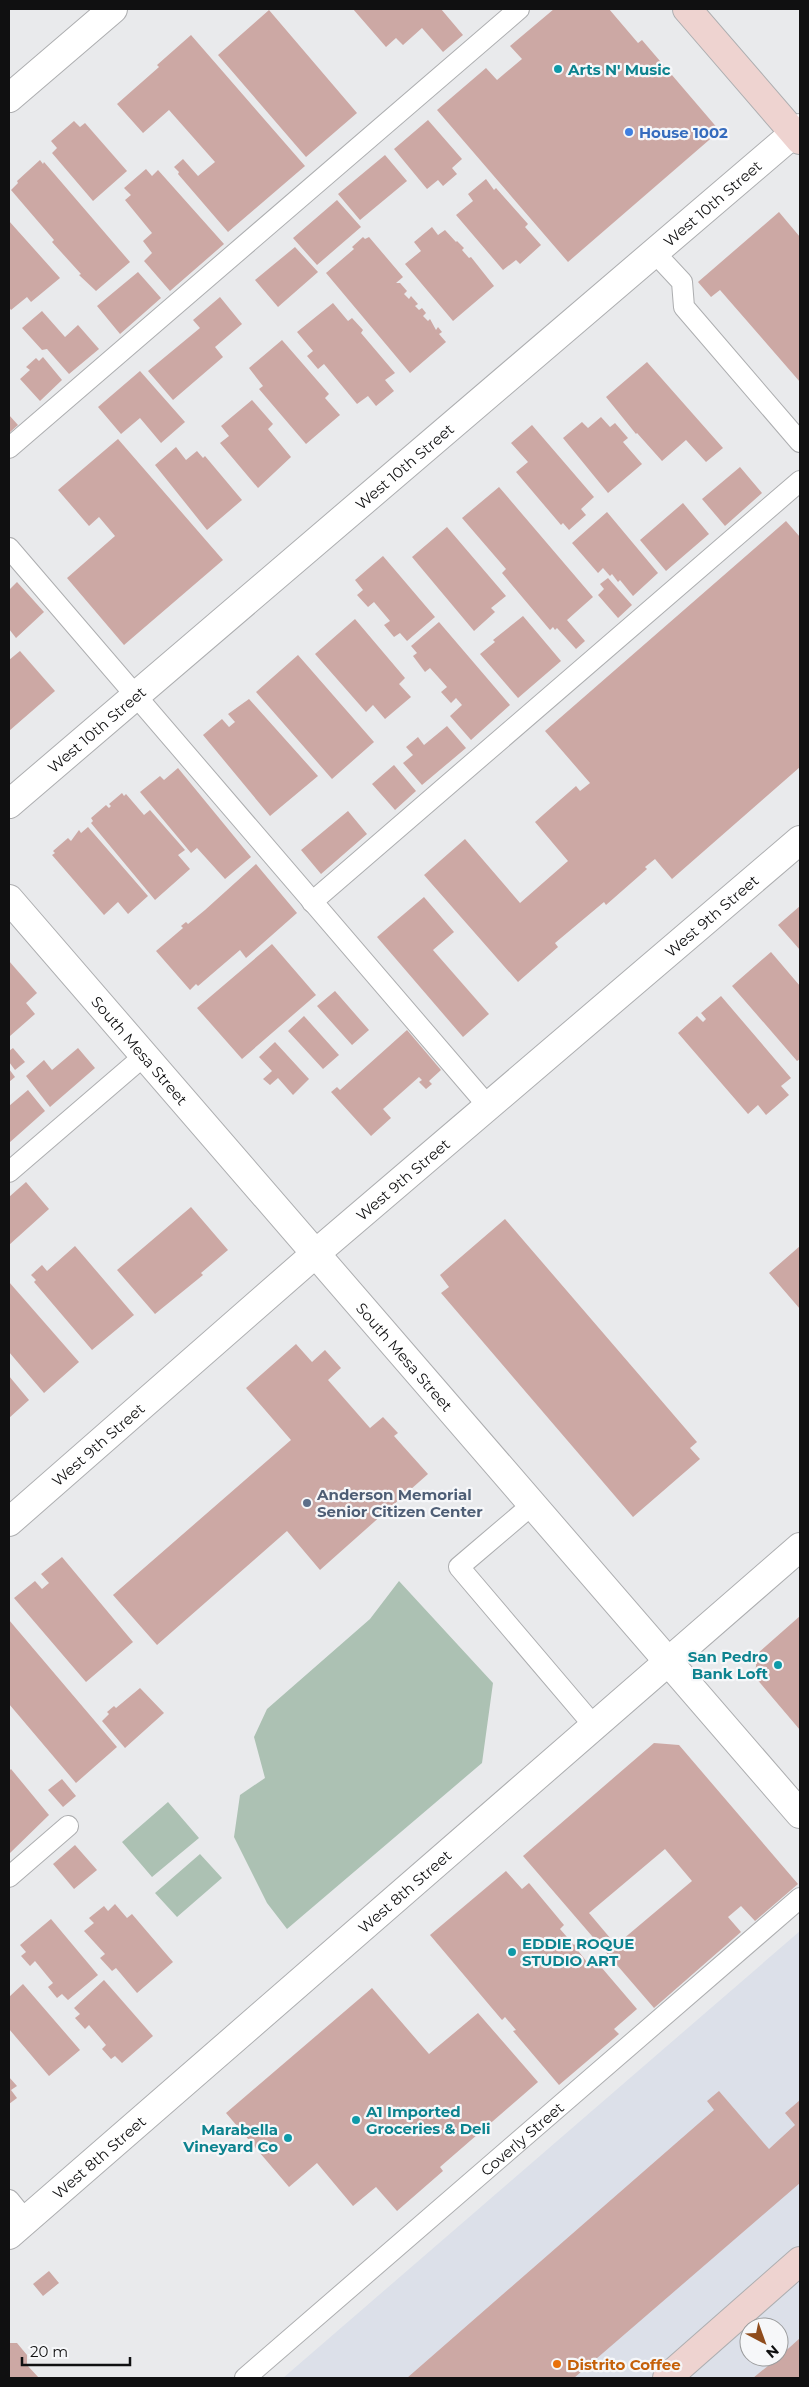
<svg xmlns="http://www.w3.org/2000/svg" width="809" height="2387" viewBox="0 0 809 2387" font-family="Montserrat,sans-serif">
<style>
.built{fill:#dce0e9;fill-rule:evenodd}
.green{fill:#acc1b3}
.building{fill:#cca8a4;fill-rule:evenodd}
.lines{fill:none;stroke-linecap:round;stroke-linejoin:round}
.lane-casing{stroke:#adaeb0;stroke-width:22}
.street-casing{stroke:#adaeb0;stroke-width:30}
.secondary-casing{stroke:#adaeb0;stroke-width:30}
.lane{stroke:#fff;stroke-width:20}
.street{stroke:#fff;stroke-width:28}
.secondary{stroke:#eed3d0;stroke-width:28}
.culture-dot{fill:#0f9aa8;stroke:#f6f7f9;stroke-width:2}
.shop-dot{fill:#3f7fe0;stroke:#f6f7f9;stroke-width:2}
.service-dot{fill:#5c6f8a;stroke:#f6f7f9;stroke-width:2}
.food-dot{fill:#e8710a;stroke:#f6f7f9;stroke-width:2}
.labels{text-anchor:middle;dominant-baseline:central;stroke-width:4.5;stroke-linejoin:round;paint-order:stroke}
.culture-label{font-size:15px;font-weight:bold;fill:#0d838f;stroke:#f6f7f9;text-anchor:start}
.shop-label{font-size:15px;font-weight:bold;fill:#366cbe;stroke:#f6f7f9;text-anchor:start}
.street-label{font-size:15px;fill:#101011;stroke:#f6f7f9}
.service-label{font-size:15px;font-weight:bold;fill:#4e5e75;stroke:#f6f7f9;text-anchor:start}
.food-label{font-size:15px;font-weight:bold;fill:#c56008;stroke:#f6f7f9;text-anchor:start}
</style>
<rect width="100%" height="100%" fill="#e9eaec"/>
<!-- built -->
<path class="built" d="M800,1931V2378H283ZM749,2327H779V2357H749Z"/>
<!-- green -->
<path class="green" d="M399,1581L493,1683L482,1763L287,1929L267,1903L234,1837L240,1795L265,1778L254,1737L267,1709L370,1619Z
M168,1802L199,1838L152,1877L122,1842Z
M200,1854L222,1878L177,1917L155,1893Z"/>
<!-- building -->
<path class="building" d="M353,9H441L463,35L443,52L422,28L403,45L396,38L386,47Z
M554,9H609L638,43L642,40L725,137L721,140L716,134L568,262L437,110L486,68L497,80L522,59L510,46Z
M269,10L357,113L306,157L218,55Z
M191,35L305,166L228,232L178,174L179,172L174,167L183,159L198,176L215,162L169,110L143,133L117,104L159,67L157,65Z
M428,120L462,159L452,168L457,174L443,186L438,180L427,189L394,149Z
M74,121L80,127L85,123L127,171L93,201L52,153L57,148L51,141Z
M385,155L407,181L360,220L338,194Z
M40,160L43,164L44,162L130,262L96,291L79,275L81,274L52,242L54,240L11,190L18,183L17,181Z
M146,169L152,176L158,170L224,244L170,291L144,261L152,253L143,241L152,233L125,200L131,195L124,188Z
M486,179L494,190L496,188L528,224L525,227L541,245L520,264L516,260L503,270L456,215L473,201L468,194Z
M337,200L361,227L317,265L293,238Z
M779,212L800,237V382L720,290L711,297L698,282Z
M9,221L60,278L31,302L27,297L11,310L9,307Z
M432,227L438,235L445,230L456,242L457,241L464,248L462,250L469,258L471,257L494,286L453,321L405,264L421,251L414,242Z
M363,237L365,239L369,237L403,277L396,283H400L407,291L404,294L409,299L411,296L418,304L415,306L419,310L422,308L426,313L423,316L428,321L430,319L436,330L438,327L442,332L439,334L446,342L410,373L326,273L354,249L352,247Z
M295,247L318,272L278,307L255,280Z
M138,272L161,298L120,334L97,306Z
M220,297L242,324L215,347L223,357L173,400L148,371L200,328L193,320Z
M333,303L348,321L352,318L363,330L361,333L395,373L385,380L394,391L376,406L368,396L357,404L324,364L318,369L307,356L313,351L297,332Z
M42,311L65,337L78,325L99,349L69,374L47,349L42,350L22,328Z
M282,340L329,394L325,398L340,415L306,444L259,389L263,386L249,368Z
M43,357L62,380L40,401L20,379L30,370L26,367L36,358L39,361Z
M647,362L723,448L706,462L686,440L662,461L637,433L636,434L606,397Z
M140,371L185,422L161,443L140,418L121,434L98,407Z
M252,400L273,424L268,429L291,457L258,488L220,443L229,436L221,426Z
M9,415L18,425L9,433Z
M601,417L610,427L615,423L628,438L623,442L642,464L608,493L563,438L582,422L588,428Z
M532,425L594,497L581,509L586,515L569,530L563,523L561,525L516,472L528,462L511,443Z
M118,439L223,560L124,645L67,578L115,536L99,517L89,526L58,490Z
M176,447L186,460L197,451L203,458L205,456L242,500L207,530L155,465Z
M740,467L762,493L725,526L702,499Z
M499,487L593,597L567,620L585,641L576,649L557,628L555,630L553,627L550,630L502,573L506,569L462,518Z
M683,503L709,534L666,571L640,540Z
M607,512L658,573L633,596L620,580L618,582L612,574L610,576L603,568L598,573L572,543Z
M786,521L800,537V767L672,879L655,859L645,867L647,869L606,905L604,902L555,943L558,947L518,982L424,875L465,839L520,903L568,861L535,822L576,786L580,791L590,783L545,731Z
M447,527L506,596L491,608L495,612L474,631L412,557Z
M383,556L435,617L407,641L400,633L394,637L384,625L390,621L374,602L368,607L357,595L363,590L355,580Z
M608,578L632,605L618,618L598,595L604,589L600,584Z
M17,582L44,612L16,638L9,629V590Z
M523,616L561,661L518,698L480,654L495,642L493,640Z
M355,619L405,678L399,684L411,697L385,719L373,705L366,712L315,654Z
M439,622L510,705L471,740L450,716L462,705L456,698L451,703L441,692L447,687L430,668L425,672L413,656L417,653L411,646Z
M20,651L55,691L9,731V660Z
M298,655L374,742L332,779L256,692Z
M249,699L318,776L270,816L203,735L222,719L229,727L235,722L228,714Z
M447,726L466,748L422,785L403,763L413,755L406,747L418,737L424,745Z
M394,765L416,791L395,810L372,784Z
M178,768L251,857L225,879L197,848L191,853L140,792L160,776L164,780Z
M122,793L124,796L126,794L144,815L150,810L185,850L178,855L190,869L155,900L91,823L93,821L91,818L106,805L109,808L111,806L109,804Z
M348,811L367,834L321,874L301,850Z
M88,827L148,896L128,914L118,902L104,915L52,855L55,853L53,851L68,838L71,841L79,830L81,833Z
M256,864L297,913L246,958L240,950L198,986L196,984L190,990L156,951L183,928L181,926L186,922L188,924L205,910Z
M424,897L454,932L433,950L489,1014L463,1037L377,937Z
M800,906V950L778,925Z
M272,944L316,995L242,1059L197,1008Z
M771,952L800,986V1059L797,1061L732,986Z
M9,961L37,993L26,1003L35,1014L10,1036Z
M335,991L369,1030L352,1045L317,1006Z
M721,996L791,1078L781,1086L789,1095L766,1115L758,1105L748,1114L678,1033L697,1016L703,1022L706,1019L701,1013Z
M304,1016L339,1055L323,1069L288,1031Z
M407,1030L441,1070L429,1081L432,1084L426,1089L419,1082L422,1080L419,1077L383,1109L391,1118L371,1136L331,1092L337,1087L340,1090Z
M275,1042L309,1079L293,1095L278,1078L270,1085L263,1079L272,1071L259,1057Z
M13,1048L25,1062L15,1070L9,1062V1051Z
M78,1048L95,1068L50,1107L26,1076L44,1060L52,1070Z
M9,1069L15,1077L9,1082Z
M28,1090L45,1111L9,1143V1106Z
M26,1182L49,1209L9,1245V1197Z
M191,1207L228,1250L201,1273L203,1275L155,1314L117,1270Z
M505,1219L697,1442L690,1448L700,1459L633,1517L441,1293L449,1287L440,1275Z
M75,1246L134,1315L92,1350L34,1282L36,1280L31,1275L42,1265L47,1271Z
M800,1246V1309L769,1273Z
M9,1282L79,1362L44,1393L9,1352Z
M296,1344L312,1362L325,1350L341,1368L328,1380L370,1428L383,1417L398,1433L394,1436L428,1474L320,1570L287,1531L157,1645L113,1595L291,1440L246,1388Z
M9,1376L29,1400L9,1418Z
M62,1557L133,1642L86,1682L14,1598L35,1581L42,1589L49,1583L41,1574Z
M800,1616V1730L755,1677L757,1654Z
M9,1620L117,1747L76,1783L9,1704Z
M140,1688L164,1713L125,1748L102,1721L109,1714L107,1712L114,1706L116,1708Z
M654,1743L679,1745L798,1884L755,1921L741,1906L728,1917L741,1932L654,2008L523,1856ZM665,1849L692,1881L616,1945L589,1913Z
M11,1769L49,1815L9,1854V1771Z
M62,1779L76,1796L63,1807L48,1790Z
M75,1845L97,1870L74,1889L53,1864Z
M506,1871L522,1889L529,1883L564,1925L560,1929L574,1945L579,1941L581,1944L576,1948L590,1966L596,1961L637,2009L614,2029L619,2034L559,2085L513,2031L516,2030L505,2017L502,2020L430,1935Z
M115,1904L127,1918L132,1914L173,1962L137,1993L116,1968L112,1971L100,1958L105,1954L84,1931L94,1923L89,1918L104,1906L108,1911Z
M51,1919L98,1975L68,2000L62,1994L57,1998L48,1987L53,1983L35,1961L30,1966L21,1956L26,1952L20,1945Z
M104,1980L153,2036L122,2063L115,2056L111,2059L102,2049L106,2045L89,2025L85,2029L75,2018L80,2014L74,2008Z
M23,1984L80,2050L49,2076L9,2029V1997Z
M372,1988L429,2054L478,2013L538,2082L440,2167L443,2171L397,2211L376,2187L353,2206L317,2163L289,2187L226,2113Z
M9,2077L17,2086L11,2090L17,2098L9,2104Z
M719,2091L769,2149L795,2125L785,2113L800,2100V2183L574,2378H407L714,2110L707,2101Z
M49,2271L59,2283L43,2296L33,2284Z
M800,2338V2378H753L779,2357Z
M9,2343H17L27,2355V2365L39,2378H9Z"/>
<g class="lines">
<!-- lane casing -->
<g class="lane-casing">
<g id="lane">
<path d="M654,252L682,282L684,307L800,442"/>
<path d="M9,448L519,9"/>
<path d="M9,548L488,1106"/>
<path d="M312,902L800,481"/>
<path d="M9,1172L144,1056"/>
<path d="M533,1504L459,1567L595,1727"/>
<path d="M9,1877L68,1826"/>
<path d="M9,2200L26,2221"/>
<path id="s1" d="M245,2378L800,1898"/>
</g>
</g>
<!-- street casing -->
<g class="street-casing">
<g id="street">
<path d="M9,98L113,9"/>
<path id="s2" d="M9,804L800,128"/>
<path id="s3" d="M9,899L800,1814"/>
<path id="s4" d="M9,1522L315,1254L800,840"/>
<path id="s5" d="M9,2235L800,1547"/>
</g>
</g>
<!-- secondary casing -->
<g class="secondary-casing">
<path id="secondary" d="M687,9L800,140
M667,2378L800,2261"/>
</g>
<!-- lane -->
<use href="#lane" class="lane"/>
<!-- street -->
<use href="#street" class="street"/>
<!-- secondary -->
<use href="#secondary" class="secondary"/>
</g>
<!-- markers -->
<g class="culture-dot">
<circle cx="558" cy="69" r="5"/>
<circle cx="778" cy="1665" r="5"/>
<circle cx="512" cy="1952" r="5"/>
<circle cx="356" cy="2120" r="5"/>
<circle cx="288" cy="2138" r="5"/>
</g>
<circle class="shop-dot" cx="629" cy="132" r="5"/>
<circle class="service-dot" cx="307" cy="1503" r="5"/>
<circle class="food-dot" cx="557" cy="2364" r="5"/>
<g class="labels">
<!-- culture labels -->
<g class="culture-label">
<text x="568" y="69">Arts N' Music</text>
<text x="768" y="1656" text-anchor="end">San Pedro<tspan x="768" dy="17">Bank Loft</tspan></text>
<text x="522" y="1943">EDDIE ROQUE<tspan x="522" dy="17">STUDIO ART</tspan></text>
<text x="366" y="2111">A1 Imported<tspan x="366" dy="17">Groceries &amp; Deli</tspan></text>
<text x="278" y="2129" text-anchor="end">Marabella<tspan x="278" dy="17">Vineyard Co</tspan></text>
</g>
<!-- shop labels -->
<g class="shop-label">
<text x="639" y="132">House 1002</text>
</g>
<!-- street labels -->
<g class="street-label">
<text stroke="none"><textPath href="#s2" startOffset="925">West 10th Street</textPath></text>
<text stroke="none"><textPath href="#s2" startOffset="520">West 10th Street</textPath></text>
<text stroke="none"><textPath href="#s2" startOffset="115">West 10th Street</textPath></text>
<text stroke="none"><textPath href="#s4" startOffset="928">West 9th Street</textPath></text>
<text stroke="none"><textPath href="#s3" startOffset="200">South Mesa Street</textPath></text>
<text stroke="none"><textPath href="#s4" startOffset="522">West 9th Street</textPath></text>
<text stroke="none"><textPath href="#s3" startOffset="605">South Mesa Street</textPath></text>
<text stroke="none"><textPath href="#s4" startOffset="118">West 9th Street</textPath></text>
<text stroke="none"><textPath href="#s5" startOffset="524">West 8th Street</textPath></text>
<text stroke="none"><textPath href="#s1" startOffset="366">Coverly Street</textPath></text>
<text stroke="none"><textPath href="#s5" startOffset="119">West 8th Street</textPath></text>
</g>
<!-- service labels -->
<g class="service-label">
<text x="317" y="1494">Anderson Memorial<tspan x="317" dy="17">Senior Citizen Center</tspan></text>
</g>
<!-- food labels -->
<g class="food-label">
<text x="567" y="2364">Distrito Coffee</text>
</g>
</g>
<!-- border -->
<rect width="809" height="2387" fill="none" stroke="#101011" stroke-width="20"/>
<!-- north arrow -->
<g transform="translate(764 2342) rotate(139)"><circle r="24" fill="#f6f7f9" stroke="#9a9b9c"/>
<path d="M0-4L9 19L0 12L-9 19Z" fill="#8f4c1d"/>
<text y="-8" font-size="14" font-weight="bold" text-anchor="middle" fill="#101011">N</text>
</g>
<!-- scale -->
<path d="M22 2357v8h108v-8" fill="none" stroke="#101011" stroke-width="2.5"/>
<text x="30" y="2357" font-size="15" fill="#101011" stroke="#f6f7f9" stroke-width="4" paint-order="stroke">20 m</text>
</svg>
